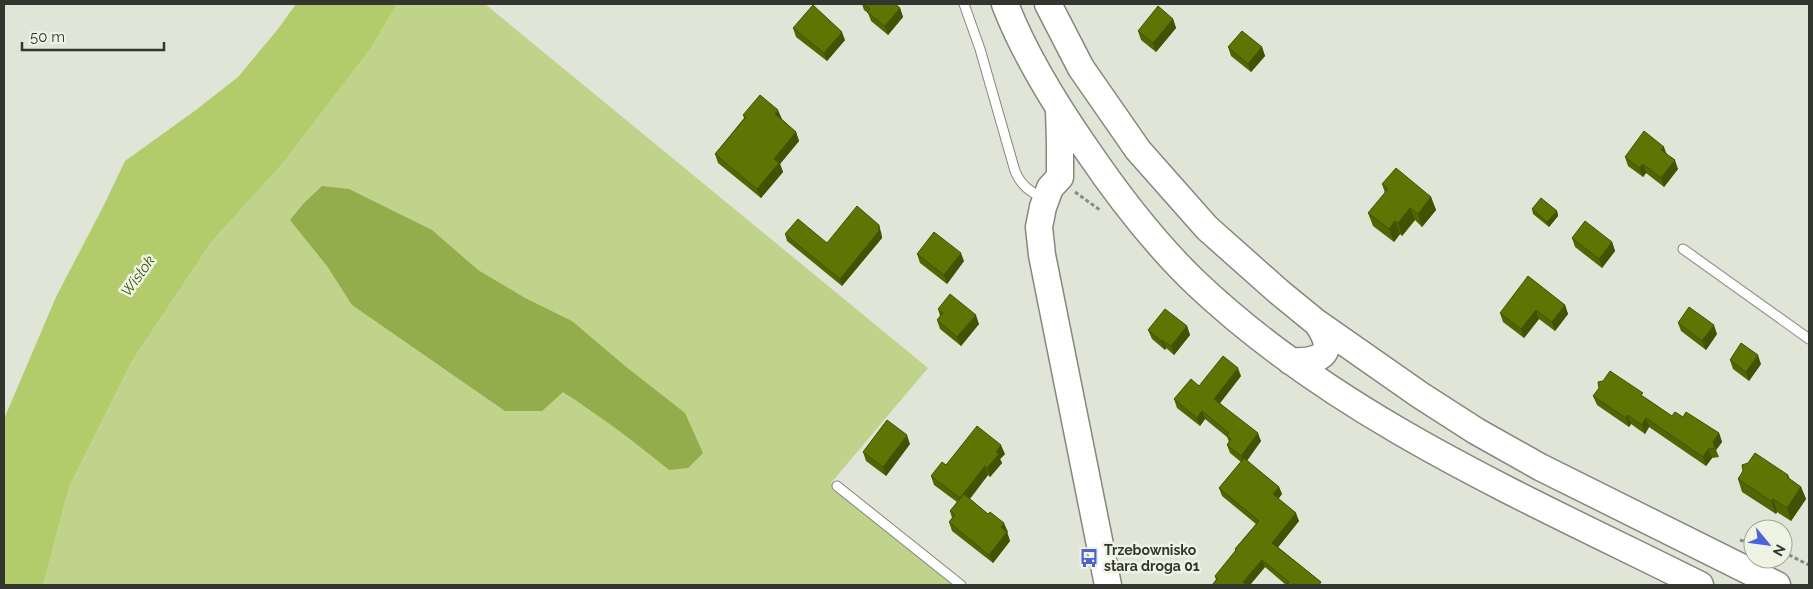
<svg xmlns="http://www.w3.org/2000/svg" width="1813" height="589" viewBox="0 0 1813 589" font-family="Raleway,sans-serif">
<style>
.green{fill:#bfd48a}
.forest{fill:#93ac4c}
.water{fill:#b2cc6c}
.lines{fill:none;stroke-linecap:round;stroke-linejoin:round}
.lane-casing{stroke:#84887b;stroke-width:11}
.secondary-casing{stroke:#84887b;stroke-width:29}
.path{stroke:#888b81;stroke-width:3;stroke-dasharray:4 2.5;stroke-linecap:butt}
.lane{stroke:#fff;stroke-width:9}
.secondary{stroke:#fff;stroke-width:26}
.wall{fill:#526503}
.shaded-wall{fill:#425202}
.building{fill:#5f7503;stroke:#425202}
.labels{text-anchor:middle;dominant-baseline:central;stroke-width:5;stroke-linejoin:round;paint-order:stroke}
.poi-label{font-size:14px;font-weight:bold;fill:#33352f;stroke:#eef3e4;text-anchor:start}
.water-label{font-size:15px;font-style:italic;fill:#45540e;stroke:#eef3e4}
</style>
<rect width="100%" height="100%" fill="#e1e5d7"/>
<!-- green -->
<path class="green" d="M397,4H485L928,368L831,483L954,585H43L69,487L132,361L212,241L283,163L371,48Z"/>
<!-- forest -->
<path class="forest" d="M322,186L349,189L432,230L478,270L525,298L572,321L625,366L685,413L703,453L688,468L669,470C635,442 600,416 563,392L542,411H505L352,305L327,266L290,220L304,203Z"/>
<!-- water -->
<path class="water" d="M296,4H397L371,48L283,163L212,241L132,361L69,487L43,585H4V419L56,297L104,205L125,161L196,110L238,77L278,29Z"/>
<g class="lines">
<!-- lane casing -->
<g class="lane-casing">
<path id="lane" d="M964,4L980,49L1015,171C1021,186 1031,192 1044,199
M1683,249L1809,339
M837,486L961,585"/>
</g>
<!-- secondary casing -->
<g class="secondary-casing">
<path id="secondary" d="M1005,4C1025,56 1055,104 1087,150C1119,197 1155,244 1197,284C1340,419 1526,498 1700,585
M1048,4L1081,68L1138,150L1207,228L1279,292L1317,323L1420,395L1476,431L1540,467L1777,585
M1059,109L1060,143V177L1050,188L1043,207L1039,227L1042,255L1108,585
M1290,361C1305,362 1333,361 1325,337C1323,332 1320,327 1317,323"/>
</g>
<!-- path -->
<path class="path" d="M1075,192L1100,210
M1740,540L1753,544
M1783,552L1809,565"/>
<!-- lane -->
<use href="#lane" class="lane"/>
<!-- secondary -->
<use href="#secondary" class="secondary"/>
</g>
<!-- wall -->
<path class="wall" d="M862,4H895L900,8L903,17L888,35L871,21L868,13L864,10Z
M1173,19L1176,28L1156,52L1141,40L1138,31Z
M793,28L845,40L827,61L796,37Z
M1228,47H1262L1265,56L1251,72L1231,56Z
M743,115L782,119L796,132L799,141L780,164L783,172L761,198L718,163L715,154L744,118Z
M1666,153L1678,169L1664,187L1646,173L1643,177L1628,166L1625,157Z
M1382,184L1431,197L1436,210L1422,227L1415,220L1402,236L1400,234L1394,242L1373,226L1368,213L1385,193Z
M1532,209L1557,211L1558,216L1549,227L1533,214Z
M881,232L882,238L842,286L787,241L785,234L827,243Z
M1572,238L1612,242L1615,251L1602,268L1575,247Z
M917,254L964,261L947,284L920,263Z
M1565,305L1568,314L1555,331L1539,319L1524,338L1503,322L1500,313Z
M938,309L979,324L961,346L940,329L937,320L940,316Z
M1678,323L1717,334L1706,350L1681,331Z
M1187,326L1190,335L1174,355L1166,348L1165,350L1152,339L1148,330Z
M1730,360L1761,364L1749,381L1733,369Z
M1241,376L1220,403L1261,441L1247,461L1279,487L1282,494L1278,499L1299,521L1278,547L1321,582L1286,585L1265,567L1250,585H1212L1216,580L1215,576L1236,551L1235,549L1256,524L1222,496L1219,488L1241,462L1230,453L1227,445L1229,442L1227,437L1205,419L1200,426L1177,408L1174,399L1199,386Z
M1593,396L1644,397L1672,416L1683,417L1719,433L1722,442L1716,450L1719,457L1712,458L1706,466L1649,427L1645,434L1631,424L1629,427L1597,405Z
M910,444L886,476L866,461L863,452Z
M1005,454L1000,459L1002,463L990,477L988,475L970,499L1008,532H1007L1010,541L993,563L952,531L949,522L952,518L950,511L957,502L934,485L931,476L946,465Z
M1788,475L1790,479L1801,487L1806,499L1791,521L1777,512L1776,514L1742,492L1738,479Z"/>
<!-- shaded-wall -->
<path class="shaded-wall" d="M900,8L903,17L888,35L885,26Z
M1173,19L1176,28L1156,52L1153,43Z
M842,32L845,40L827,61L824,53Z
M1262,47L1265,56L1251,72L1248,64Z
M778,110L782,119L778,123L775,114Z
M796,132L799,141L780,164L783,172L761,198L757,189L774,159Z
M1664,147L1667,155L1661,150Z
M1675,160L1678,169L1664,187L1661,178Z
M1643,164L1646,173L1643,177L1639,168Z
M1431,197L1436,210L1422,227L1418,214Z
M1410,208L1415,220L1402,236L1398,223Z
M1557,211L1558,216L1549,227L1547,222Z
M1395,221L1400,234L1394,242L1389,229Z
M879,225L881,232L882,238L842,286L840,279Z
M1612,242L1615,251L1602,268L1599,259Z
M961,253L964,261L947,284L944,275Z
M1565,305L1568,314L1555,331L1552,322Z
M1536,310L1539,319L1524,338L1521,329Z
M976,315L979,324L961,346L957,337Z
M1714,325L1717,334L1706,350L1702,341Z
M1187,326L1190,335L1174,355L1171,346Z
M1162,340L1166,348L1165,350L1161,341Z
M1758,355L1761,364L1749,381L1746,372Z
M1238,368L1241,376L1217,407L1214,399Z
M1202,411L1205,419L1200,426L1197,418Z
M1627,415L1631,424L1629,427L1626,418Z
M1646,418L1649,427L1645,434L1642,425Z
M1258,433L1261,441L1244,464L1241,456Z
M1719,433L1722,442L1716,450L1719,457L1713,442Z
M907,435L910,444L886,476L883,467Z
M1001,445L1005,454L1000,459L1002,463L990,477L987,468L996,452Z
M1708,449L1712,458L1706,466L1703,457Z
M985,466L988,475L963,507L960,498Z
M1279,487L1282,494L1276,502L1273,494Z
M1801,487L1806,499L1791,521L1787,508Z
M1773,499L1777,512L1776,514L1771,501Z
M1296,513L1299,521L1275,551L1272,543Z
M1004,523L1008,532L1004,536L1001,527Z
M1007,532L1010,541L993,563L989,555Z
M1262,560L1265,567L1250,585H1244L1243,582Z"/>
<!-- building -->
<path class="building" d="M864,4H895L900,8L885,26L867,12L870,9Z
M813,5L842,32L824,53L793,28Z
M1158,6L1173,19L1153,43L1138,31Z
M1242,31L1262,47L1248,64L1228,47Z
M760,95L778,110L775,114L796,132L774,159L779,163L757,189L715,154L746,117L743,115Z
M1644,131L1664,147L1661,150L1675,160L1661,178L1643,164L1639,168L1625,157Z
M1396,168L1431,197L1418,214L1410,208L1398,223L1395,221L1389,229L1368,213L1388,189L1382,184Z
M1541,198L1557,211L1547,222L1532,209Z
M857,206L879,225V231L840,279L785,234L798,219L827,243Z
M1585,221L1612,242L1599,259L1572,238Z
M934,232L961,253L944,275L917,254Z
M1528,276L1565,305L1552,322L1536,310L1521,329L1500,313Z
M950,294L976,315L957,337L937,320L943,313L938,309Z
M1689,307L1714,325L1702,341L1678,323Z
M1165,309L1187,326L1171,346L1162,340L1161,341L1148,330Z
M1741,343L1758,355L1746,372L1730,360Z
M1223,356L1238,368L1214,399L1258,433L1241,456L1227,445L1231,439L1226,435L1229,433L1202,411L1197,418L1174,399L1191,379L1199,386Z
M1610,371L1643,393L1641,395L1672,416L1675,412L1683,417L1686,412L1719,433L1713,442L1715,448L1708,449L1703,457L1646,418L1642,425L1627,415L1626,418L1593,396L1599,388L1598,382L1603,381Z
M887,420L907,435L883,467L863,452Z
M977,426L1001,445L996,452L999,454L987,468L985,466L960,498L931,476L942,462L946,465Z
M1755,453L1788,475L1787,477L1801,487L1787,508L1773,499L1771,501L1738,479L1743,471L1742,465L1748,463Z
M1244,458L1279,487L1273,494L1296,513L1272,543L1321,582L1319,585H1286L1289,582L1262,560L1243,582L1247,585H1212L1217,579L1215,576L1236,550L1235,549L1259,521L1219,488Z
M964,494L988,514L990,512L1004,523L1001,527L1007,532L989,555L949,522L955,515L950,511Z"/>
<!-- icons -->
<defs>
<g id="bus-bare" transform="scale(1.5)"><path d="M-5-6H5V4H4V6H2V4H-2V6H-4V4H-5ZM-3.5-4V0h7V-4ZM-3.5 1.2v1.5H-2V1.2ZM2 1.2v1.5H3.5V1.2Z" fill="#4e62d7" stroke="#eef3e4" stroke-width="2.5" paint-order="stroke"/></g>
</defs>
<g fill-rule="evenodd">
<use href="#bus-bare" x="1089" y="558"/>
</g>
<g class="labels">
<!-- poi labels -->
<g class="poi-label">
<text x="1104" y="550">Trzebownisko<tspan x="1104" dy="16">stara droga 01</tspan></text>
</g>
<!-- water labels -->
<g class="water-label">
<text transform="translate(138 276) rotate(-54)">Wisłok</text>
</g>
</g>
<!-- border -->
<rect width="1813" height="589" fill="none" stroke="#33352f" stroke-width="10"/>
<!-- north arrow -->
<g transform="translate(1768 544) rotate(119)"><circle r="24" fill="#eef3e4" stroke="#a3a79c"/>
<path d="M0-4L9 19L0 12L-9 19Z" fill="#4e62d7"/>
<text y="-8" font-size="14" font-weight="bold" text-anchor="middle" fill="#33352f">N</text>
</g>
<!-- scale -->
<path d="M22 42v8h142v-8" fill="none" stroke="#33352f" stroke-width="2.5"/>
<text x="30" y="42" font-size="15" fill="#33352f" stroke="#eef3e4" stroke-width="4" paint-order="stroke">50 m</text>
</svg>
